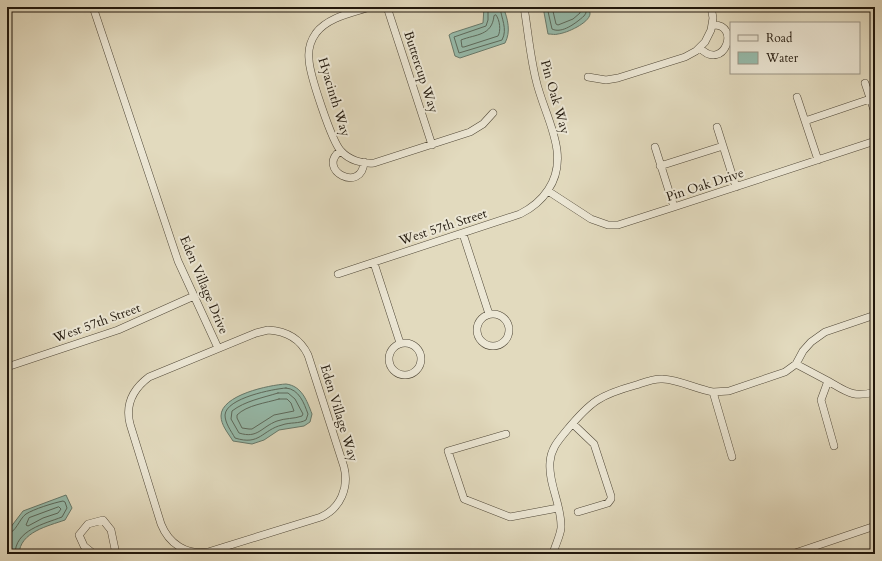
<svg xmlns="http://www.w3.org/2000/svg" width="882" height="561" viewBox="0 0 882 561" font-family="Cardo,serif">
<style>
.water{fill:#96bbab;stroke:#67796b}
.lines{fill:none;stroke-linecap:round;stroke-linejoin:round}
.shore{stroke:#5b695c;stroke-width:1}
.street-casing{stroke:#504838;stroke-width:8}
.street{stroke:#ece7d5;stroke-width:7}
.labels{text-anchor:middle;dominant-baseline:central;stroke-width:4;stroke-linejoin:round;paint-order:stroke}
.street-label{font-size:13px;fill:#20170c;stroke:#ece7d5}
</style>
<rect width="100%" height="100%" fill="#e2dabe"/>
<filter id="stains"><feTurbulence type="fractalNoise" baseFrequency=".005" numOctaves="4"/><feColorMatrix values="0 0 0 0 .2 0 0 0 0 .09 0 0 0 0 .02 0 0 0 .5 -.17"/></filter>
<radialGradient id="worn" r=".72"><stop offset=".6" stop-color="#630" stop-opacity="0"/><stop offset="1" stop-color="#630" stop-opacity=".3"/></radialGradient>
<!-- water -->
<path class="water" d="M484,7H503C508,19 511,32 505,43L460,58L455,56L449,35L452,33L483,23Z
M543,7H589C589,9 590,11 590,14C589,23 567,33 558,34C555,35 552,34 548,34Z
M286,384C302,386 307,401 312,414L310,422L304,426L279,430L264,440L252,444L233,441C228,433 221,425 221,416C221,395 269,385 286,384Z
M66,495L72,508L65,520C48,526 20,532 19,554H7V532L23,511Z"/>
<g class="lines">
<!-- shore -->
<path class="shore" d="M488,7V20L486,26L454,37L459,53L502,40C508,29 501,18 500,7
M547,7L552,29C562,34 576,23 584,16L586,13L585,7
M552,7L556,24L558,25L573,19L580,13V7
M496,15C500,20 501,31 498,36L464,47H462L461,40C476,34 492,36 494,16Z
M286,388C299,389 304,403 308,414L306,420C299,424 290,422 282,425C262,430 260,446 235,438C231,431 225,423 225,415C226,398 273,389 286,388Z
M278,393H288L295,399L303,414L302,416C294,419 285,418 277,421C261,427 258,439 239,433L231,419L232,411C245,401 262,398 278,393Z
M279,399H287L291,403L294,411L274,415L252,429H249L242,428L237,418V415C247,405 266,403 279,399Z
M59,507L61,509L58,513L43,518L28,526L26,525L29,518Z
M7,534C16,533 19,519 26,514C34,509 53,503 63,501L65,502L67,508L62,517C44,524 15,530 15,554"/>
<!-- street casing -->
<g class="street-casing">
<path id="street" d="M93,7L178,261L218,348
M370,7C352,13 328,17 316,33C311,40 308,50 309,59C309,73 332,142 341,151C349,160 362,164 374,163L470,132L483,124L493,113
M387,7L432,145
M700,48C724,73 742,23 712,25
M588,77L606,80L618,78L685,57L696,51L705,42L711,30L713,18L711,7
M865,83L875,113
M797,97L818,160
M805,121L870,99
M717,127L736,187
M655,147L674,207
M340,151C316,170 362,194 364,162
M660,166L723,146
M548,191L591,219L608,225H618L674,207L875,141
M463,234L489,314
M374,263L400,343
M338,274L520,214C532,208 541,201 548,190C572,155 544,116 536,80C530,56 528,31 524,7
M477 330a16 16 0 1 1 32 0a16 16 0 1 1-32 0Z
M268,330C286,331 300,338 308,355L344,467C349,487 341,508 321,517L208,552C186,555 169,544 161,524L130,424C125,404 133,389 149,377L256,333Z
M389 359a16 16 0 1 1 32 0a16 16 0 1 1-32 0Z
M796,364L828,381L821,400L834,446
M7,367L118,330L194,296
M828,381C847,392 853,398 875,392
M573,424L594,444L611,496V499L608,503L578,512
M506,434L448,451L464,499L510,517L558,508
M732,457L713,392L729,391L785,372L796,364L803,351L811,342L825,332L875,315
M94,554L84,546L79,535L88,524L103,520L111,530L116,554
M553,554C555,545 560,537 561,528C562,505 548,484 550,462C551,448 559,440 567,430C591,401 600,395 636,385C645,382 654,378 663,379C680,380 696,389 713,392
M792,554L875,526"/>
</g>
<!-- street -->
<use href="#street" class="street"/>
</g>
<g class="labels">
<!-- street labels -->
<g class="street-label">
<text transform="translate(421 72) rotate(72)">Buttercup Way</text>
<text transform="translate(334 97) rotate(73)">Hyacinth Way</text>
<text transform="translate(555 97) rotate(74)">Pin Oak Way</text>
<text transform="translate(705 185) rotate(-18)">Pin Oak Drive</text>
<text transform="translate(443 227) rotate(-18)">West 57th Street</text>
<text transform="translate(204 285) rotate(67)">Eden Village Drive</text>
<text transform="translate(97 323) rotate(-20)">West 57th Street</text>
<text transform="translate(339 413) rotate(73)">Eden Village Way</text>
</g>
</g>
<!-- margin -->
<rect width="882" height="561" fill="none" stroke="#e2dabe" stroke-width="24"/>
<rect x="8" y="8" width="866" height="545" fill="none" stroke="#20170c" stroke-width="2"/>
<rect x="12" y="12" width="858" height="537" fill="none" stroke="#20170c"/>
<!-- legend -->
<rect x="730" y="22" width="130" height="52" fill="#ece7d5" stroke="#9a9485"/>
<rect x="738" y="35" width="20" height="6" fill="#ece7d5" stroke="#9a9485"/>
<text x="766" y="42" font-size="12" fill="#20170c">Road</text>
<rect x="738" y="52" width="20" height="12" fill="#96bbab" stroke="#9a9485"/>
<text x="766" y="62" font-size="12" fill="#20170c">Water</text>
<rect width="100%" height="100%" filter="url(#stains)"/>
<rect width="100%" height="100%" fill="url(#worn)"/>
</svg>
